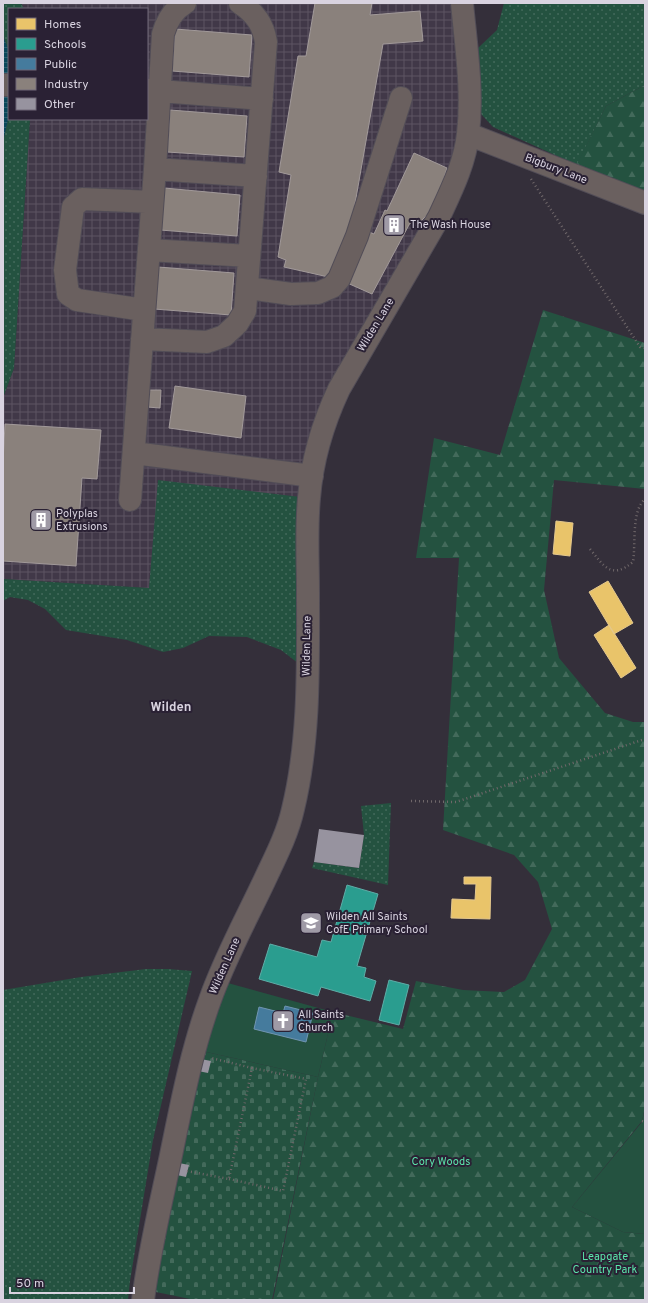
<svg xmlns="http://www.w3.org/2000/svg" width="648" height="1303" viewBox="0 0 648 1303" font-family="Overpass,sans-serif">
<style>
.industrial{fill:url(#industrial-grid)}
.grass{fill:url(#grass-dots)}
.forest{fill:url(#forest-firs)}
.cemetery{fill:url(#cemetery-stones)}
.garden{fill:#245240}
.water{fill:url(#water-rules)}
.homes{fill:#e9c46a;stroke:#e4c88d}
.schools{fill:#2a9d8f;stroke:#5eada7}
.public{fill:#457b9d;stroke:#7195b1}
.industry{fill:#8a817c;stroke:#a29a9a}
.building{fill:#97939f}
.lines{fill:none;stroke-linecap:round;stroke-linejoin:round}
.minor-casing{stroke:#524d57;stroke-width:24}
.path{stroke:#70686a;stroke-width:2.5;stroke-dasharray:1 3;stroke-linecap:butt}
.minor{stroke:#6a605f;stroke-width:22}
.labels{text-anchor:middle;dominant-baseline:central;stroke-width:4;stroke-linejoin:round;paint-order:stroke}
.street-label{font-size:11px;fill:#d9d3e0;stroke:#2a2134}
.poi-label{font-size:11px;fill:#d9d3e0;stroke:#2a2134;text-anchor:start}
.park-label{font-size:11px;fill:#5be5ab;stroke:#2a2134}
.quarter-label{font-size:13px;font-weight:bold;fill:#d9d3e0;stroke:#2a2134}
</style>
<defs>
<pattern id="industrial-grid" width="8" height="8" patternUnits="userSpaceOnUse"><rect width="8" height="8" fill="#413848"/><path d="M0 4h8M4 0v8" fill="none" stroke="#5c5462"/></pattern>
<pattern id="grass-dots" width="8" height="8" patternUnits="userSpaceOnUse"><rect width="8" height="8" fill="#245240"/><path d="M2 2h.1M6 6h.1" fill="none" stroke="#436a5b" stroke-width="1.8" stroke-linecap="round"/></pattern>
<pattern id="forest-firs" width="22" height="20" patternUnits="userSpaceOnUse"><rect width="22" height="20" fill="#245240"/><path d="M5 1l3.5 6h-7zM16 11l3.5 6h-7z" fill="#436a5b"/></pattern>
<pattern id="cemetery-stones" width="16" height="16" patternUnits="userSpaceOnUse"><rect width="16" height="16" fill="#245240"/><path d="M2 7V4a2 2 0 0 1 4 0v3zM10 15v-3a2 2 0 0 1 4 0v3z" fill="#436a5b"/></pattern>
<pattern id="water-rules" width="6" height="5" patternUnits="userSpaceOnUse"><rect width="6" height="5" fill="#0a485b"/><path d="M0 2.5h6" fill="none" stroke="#2d6272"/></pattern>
</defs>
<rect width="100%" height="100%" fill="#342f3a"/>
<!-- industrial -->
<path class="industrial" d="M21,3H462L464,151L349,370L309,498L149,588L3,579V398L14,368L30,119H147V9H24Z"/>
<!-- grass -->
<path class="grass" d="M3,3H21L24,9H9V51L3,36Z
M504,3H645V85L606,106L577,165L493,127L481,114L478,48L497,30Z
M9,115V119H30L14,368L3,398V142Z
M158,480L309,498L307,670L281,650L247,637L209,636L183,648L163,652L127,640L66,630L45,609L28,600L10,597L3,601V579L149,588Z
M391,803L388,885L312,868L314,862L359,868L364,835L361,806Z
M146,969H168L192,971L153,1140L130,1281L128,1300H3V990L81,977Z"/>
<!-- forest -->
<path class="forest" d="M645,85V203L575,176L577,164L606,106Z
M543,310L645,343V489L554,480L544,590L559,658L605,713L633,722H645V1107L642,1121L572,1207L623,1232L645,1234V1300H273L318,1077L333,1012L403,1029L416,981L463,990L504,992L525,980L552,929L538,882L514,855L443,830L459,558H416L434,438L500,455Z"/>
<!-- cemetery -->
<path class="cemetery" d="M202,1051L318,1077L272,1300H195L151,1291Z"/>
<!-- garden -->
<path class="garden" d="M217,980L333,1012L318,1077L202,1051Z
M645,1107V1234L623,1232L572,1207L642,1122Z"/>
<!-- water -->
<path class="water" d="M3,36L9,51V115L3,142Z"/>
<!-- homes -->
<path class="homes" d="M556,521L573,523L570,556L553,554Z
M608,581L633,623L614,634L589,592Z
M609,625L636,668L621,678L594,635Z
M464,877H491L490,919L451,918L452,899L475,900L476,884H464Z"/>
<!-- schools -->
<path class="schools" d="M347,885L378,894L357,966L366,968L364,977L376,981L370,1001L321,987L318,996L259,979L270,944L317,957L322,940L331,942Z
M389,980L409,985L399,1025L379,1020Z"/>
<!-- public -->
<path class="public" d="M285,1006L313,1013L306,1042L254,1029L259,1007L283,1013Z"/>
<!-- industry -->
<path class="industry" d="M315,3H372L370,15L420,11L423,41L383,44L349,238L333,278L284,267L286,260L278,257L291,175L279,172L298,56H306Z
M175,29L252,35L249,77L172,71Z
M170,110L247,116L244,157L167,152Z
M414,153L447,168L440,192L429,213L416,226L410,223L372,294L345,282L369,232L374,234L385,210L387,211Z
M164,188L240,195L237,236L160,230Z
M158,267L234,273L231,315L154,309Z
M175,386L246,396L241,438L169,428Z
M148,390H161L160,408L147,407Z
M5,424L101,430L97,479L82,478L76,566L3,561V462Z"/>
<!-- building -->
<path class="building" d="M319,829L364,835L359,868L314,862Z
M201,1059L211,1061L208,1073L198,1071Z
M179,1163L189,1165L186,1177L177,1175Z"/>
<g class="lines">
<!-- minor casing -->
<g class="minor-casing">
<path id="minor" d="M3,85H9
M147,90L262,99
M468,134L645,203
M155,169L256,176
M149,250L249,256
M247,288L291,294L318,293L332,287L339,279L357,236L401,98
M144,310L77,300L68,294L65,270L73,207L82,199L152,202
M142,339L207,342L224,336L237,324L245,311L266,42C263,24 255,13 240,3
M134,453L312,476
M130,500L155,169L163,34C167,20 173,10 185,3
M143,1300C149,1253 160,1207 170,1160C181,1107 191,1052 210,1000C225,957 248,916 267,875C277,854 288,832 293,809C310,739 308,664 308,592C308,561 306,529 309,498C312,460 323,423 339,389L439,217C451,191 465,163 468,134C473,91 466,46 462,3"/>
</g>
<!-- path -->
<path class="path" d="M531,179L640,347L645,348
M590,549C604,566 611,580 633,562C636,545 631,511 645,499
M411,801L456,802L645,739
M642,1121L645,1122
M187,1171L229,1179L252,1068L211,1058
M229,1179L283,1191L306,1079L252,1068"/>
<!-- minor -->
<use href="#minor" class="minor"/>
</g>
<!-- icons -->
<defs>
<g id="building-square" transform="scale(1.15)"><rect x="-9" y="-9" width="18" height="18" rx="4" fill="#9f9aa6" stroke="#2a2134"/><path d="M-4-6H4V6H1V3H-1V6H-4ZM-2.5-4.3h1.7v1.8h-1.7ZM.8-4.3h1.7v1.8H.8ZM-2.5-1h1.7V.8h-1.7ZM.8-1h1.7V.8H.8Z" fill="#fff"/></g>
<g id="school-square" transform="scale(1.15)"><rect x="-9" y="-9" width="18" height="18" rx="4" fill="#9f9aa6" stroke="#2a2134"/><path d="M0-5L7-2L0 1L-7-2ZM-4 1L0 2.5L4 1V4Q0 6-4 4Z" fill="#fff"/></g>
<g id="church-square" transform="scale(1.15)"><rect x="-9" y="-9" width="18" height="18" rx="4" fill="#9f9aa6" stroke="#2a2134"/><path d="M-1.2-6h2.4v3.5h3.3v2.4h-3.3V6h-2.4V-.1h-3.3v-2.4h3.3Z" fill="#fff"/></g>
</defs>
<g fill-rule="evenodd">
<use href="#building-square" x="394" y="225"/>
<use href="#building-square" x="41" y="520"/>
<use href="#school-square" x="311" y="923"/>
<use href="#church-square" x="283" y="1021"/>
</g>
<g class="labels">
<!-- street labels -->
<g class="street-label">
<text transform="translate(556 169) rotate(21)">Bigbury Lane</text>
<text transform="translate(376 325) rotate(-59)">Wilden Lane</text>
<text transform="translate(307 646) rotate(-89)">Wilden Lane</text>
<text transform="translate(225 966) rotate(-66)">Wilden Lane</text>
</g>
<!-- poi labels -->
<g class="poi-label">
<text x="410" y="225">The Wash House</text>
<text x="56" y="514">Polyplas<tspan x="56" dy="13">Extrusions</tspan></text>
<text x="326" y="917">Wilden All Saints<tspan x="326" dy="13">CofE Primary School</tspan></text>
<text x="298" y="1015">All Saints<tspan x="298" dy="13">Church</tspan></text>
</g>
<!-- park labels -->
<g class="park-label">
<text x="441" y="1162">Cory Woods</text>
<text x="605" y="1257">Leapgate<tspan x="605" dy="13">Country Park</tspan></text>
</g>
<!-- quarter labels -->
<g class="quarter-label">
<text x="171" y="708">Wilden</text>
</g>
</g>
<!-- border -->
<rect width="648" height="1303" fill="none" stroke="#d9d3e0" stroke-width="8"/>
<!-- legend -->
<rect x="8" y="8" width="140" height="112" fill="#2a2134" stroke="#706879"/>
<rect x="16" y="18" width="20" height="12" fill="#e9c46a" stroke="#706879"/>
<text x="44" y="28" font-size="12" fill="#d9d3e0">Homes</text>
<rect x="16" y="38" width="20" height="12" fill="#2a9d8f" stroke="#706879"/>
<text x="44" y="48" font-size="12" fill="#d9d3e0">Schools</text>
<rect x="16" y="58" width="20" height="12" fill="#457b9d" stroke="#706879"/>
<text x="44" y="68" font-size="12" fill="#d9d3e0">Public</text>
<rect x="16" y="78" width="20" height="12" fill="#8a817c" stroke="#706879"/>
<text x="44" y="88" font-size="12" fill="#d9d3e0">Industry</text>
<rect x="16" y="98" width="20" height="12" fill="#97939f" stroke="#706879"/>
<text x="44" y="108" font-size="12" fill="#d9d3e0">Other</text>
<!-- scale -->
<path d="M10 1287v6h124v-6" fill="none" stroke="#d9d3e0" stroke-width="2"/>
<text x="16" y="1287" font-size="12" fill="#d9d3e0" stroke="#2a2134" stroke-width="3" paint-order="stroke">50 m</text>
</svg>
